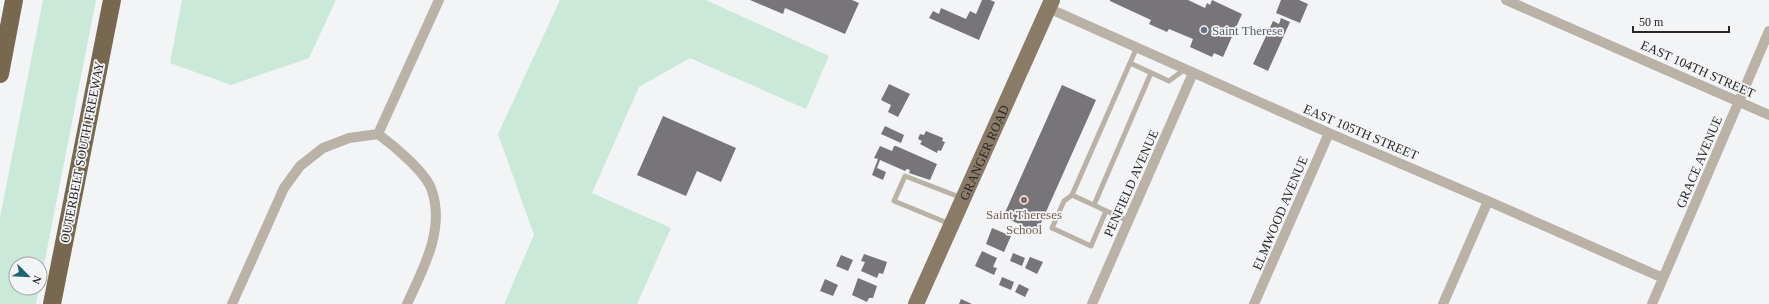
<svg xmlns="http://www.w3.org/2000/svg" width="1769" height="304" viewBox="0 0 1769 304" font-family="'Times New Roman',serif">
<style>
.green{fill:#cbe9d8}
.building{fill:#777577}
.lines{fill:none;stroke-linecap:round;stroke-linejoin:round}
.lane{stroke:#bab2a7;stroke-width:5}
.street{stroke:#bab2a7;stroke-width:10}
.primary{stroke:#8a7b67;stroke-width:16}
.highway{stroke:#786850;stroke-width:18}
.worship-dot{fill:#6b7280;stroke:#f3f4f6;stroke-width:1.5}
.education-dot{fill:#8d6e63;stroke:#f3f4f6;stroke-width:1.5}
.labels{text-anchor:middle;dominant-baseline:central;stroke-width:3.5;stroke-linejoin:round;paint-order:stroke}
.worship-label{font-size:13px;fill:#5b616d;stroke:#f3f4f6;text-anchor:start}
.street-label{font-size:13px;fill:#272728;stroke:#f3f4f6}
.education-label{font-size:13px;fill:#785e54;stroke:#f3f4f6}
</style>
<rect width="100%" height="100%" fill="#f3f4f6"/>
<!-- green -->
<path class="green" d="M43,0H96L40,285V264H16V288H39L36,304H0V217Z
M182,0H336L309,58L231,85L170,63Z
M560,0H706L829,56L806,109L690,58L639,87L592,193L671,228L637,304H504L534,235L498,134Z"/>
<!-- building -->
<path class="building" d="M750,0H852L859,3L845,34L785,8L783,14Z
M982,0H990L995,2L979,40L929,18L933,11L939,14L941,8L966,19L970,11L976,14Z
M1110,0H1188L1205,8L1207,3L1210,5L1212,0L1242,14L1223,57L1214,53L1212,57L1190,47L1193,39L1169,29L1167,32L1149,24L1151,20L1110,1Z
M1281,0H1299L1308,4L1300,23L1276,13Z
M1281,18L1290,22L1268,71L1253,64L1273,21L1279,24Z
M889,84L910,94L898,117L888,112L891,105L881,100Z
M1062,85L1096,100L1037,232L1003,217Z
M663,116L736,148L721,182L697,171L686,196L637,175Z
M885,126L904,135L901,143L881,134Z
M926,131L943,138L942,141L945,142L941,151L938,150L937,153L920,144L922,141L918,139L920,134L924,135Z
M880,146L892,151L894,146H896L937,164L930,180L909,173L910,170L907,169L905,171L880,160L877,168L886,172L883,180L872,175L878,159L874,158Z
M992,228L1011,236L1004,252L986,244Z
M982,251L997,258L993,267L997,268L994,275L975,266Z
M1013,253L1025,258L1022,266L1010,261Z
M864,254L887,262L883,274L879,273L877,278L861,271L865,262L861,261Z
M841,255L853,260L848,271L836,266Z
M1030,257L1043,262L1037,274L1025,268Z
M1002,277L1014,282L1011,290L999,285Z
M858,278L877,286L873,298H869L867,302L852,295Z
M825,279L838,285L833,296L820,291Z
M1019,284L1029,289L1025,297L1015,292Z
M961,299L972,304H959Z"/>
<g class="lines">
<!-- lane -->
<path class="lane" d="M1130,63L1169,81L1185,69
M1072,195L1064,201L1052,228L1091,246L1106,211
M1094,205L1151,73
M1128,221L1072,195L1137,47
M950,224L894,201L905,176L962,198"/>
<!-- street -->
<path class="street" d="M1506,0L1769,115
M1048,8L1329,133L1488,201L1663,278
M378,134C393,145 427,173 432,191C445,230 423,269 407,304
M378,134L439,0
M232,304L284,188L300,166L323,148L349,138L378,134
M1092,304L1193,73
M1254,304L1329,133
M1443,304L1488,201
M1652,304L1769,31"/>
<!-- primary -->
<path class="primary" id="s1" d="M916,304L1052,0"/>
<!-- highway -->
<path class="highway" d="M0,74L14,0
M52,304L112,0"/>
</g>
<!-- markers -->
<circle class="worship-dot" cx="1204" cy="30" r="4"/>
<circle class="education-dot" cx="1024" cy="200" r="4"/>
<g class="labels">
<!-- worship labels -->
<g class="worship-label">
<text x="1212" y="30">Saint Therese</text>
</g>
<!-- street labels -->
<g class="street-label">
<text transform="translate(1698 69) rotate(24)">EAST 104TH STREET</text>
<text transform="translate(1361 132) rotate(23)">EAST 105TH STREET</text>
<text transform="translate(82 152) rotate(-79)">OUTERBELT SOUTH FREEWAY</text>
<text stroke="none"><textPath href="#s1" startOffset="166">GRANGER ROAD</textPath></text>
<text transform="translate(1699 162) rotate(-67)">GRACE AVENUE</text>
<text transform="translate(1131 183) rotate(-66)">PENFIELD AVENUE</text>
<text transform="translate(1280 213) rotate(-67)">ELMWOOD AVENUE</text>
</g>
<!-- education labels -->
<g class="education-label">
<text x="1024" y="214">Saint Thereses<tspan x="1024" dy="15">School</tspan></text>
</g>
</g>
<!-- north arrow -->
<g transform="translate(28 276) rotate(114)"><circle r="19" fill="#f3f4f6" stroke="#a1a2a4"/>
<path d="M0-3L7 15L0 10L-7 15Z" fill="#1c6672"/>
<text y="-6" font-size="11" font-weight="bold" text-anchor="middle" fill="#272728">N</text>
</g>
<!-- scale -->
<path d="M1633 26v6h96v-6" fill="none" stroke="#272728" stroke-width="2"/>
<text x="1639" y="26" font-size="12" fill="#272728" stroke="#f3f4f6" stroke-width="3" paint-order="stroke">50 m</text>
</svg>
